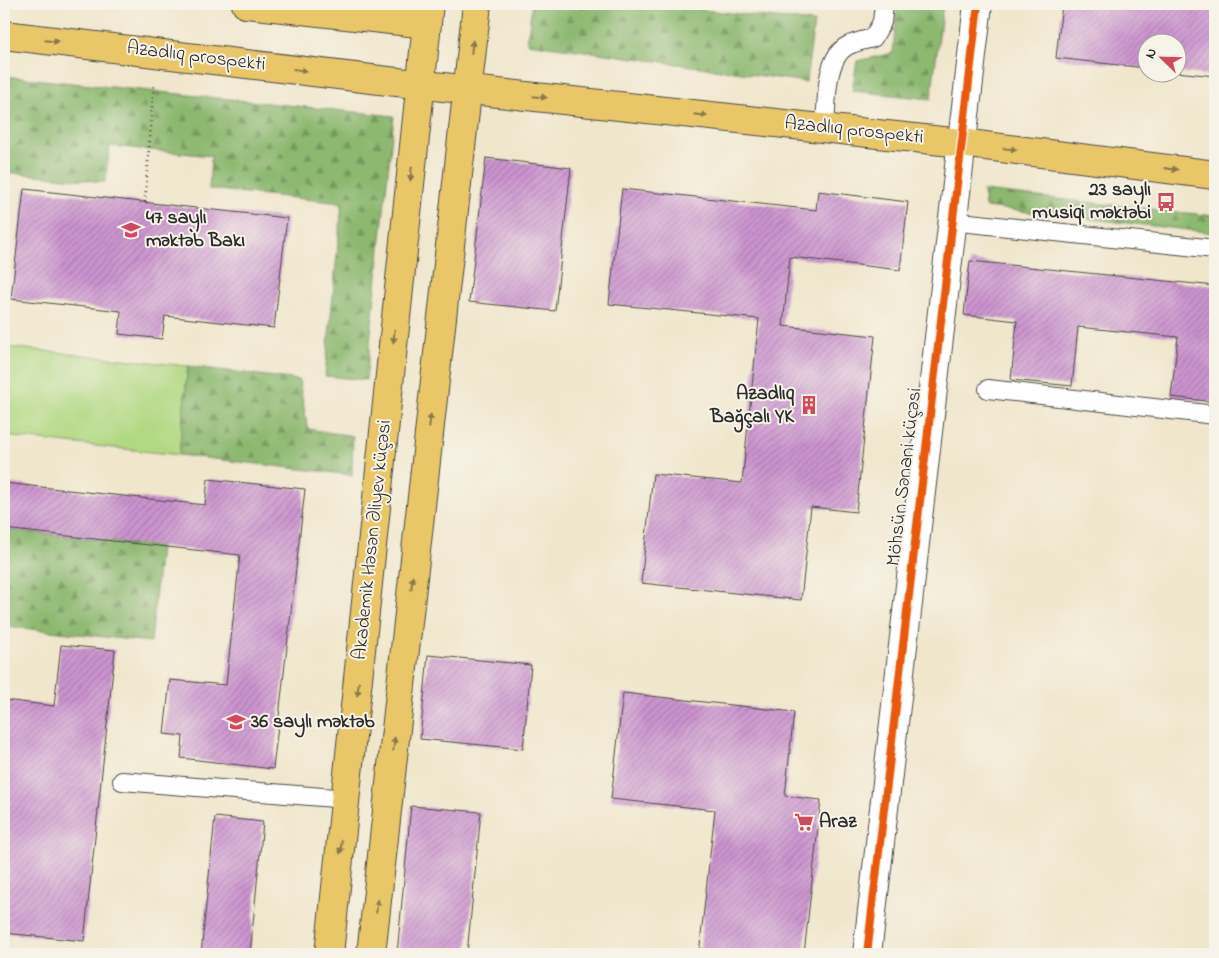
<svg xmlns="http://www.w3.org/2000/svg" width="1219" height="958" viewBox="0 0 1219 958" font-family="'Indie Flower',sans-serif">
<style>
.grass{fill:#b1d882;stroke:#6e8256}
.forest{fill:url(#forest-firs);stroke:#5c724e}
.building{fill:url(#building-hatch)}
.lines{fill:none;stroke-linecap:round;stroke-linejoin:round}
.lane-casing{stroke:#494743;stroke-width:20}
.street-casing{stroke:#494743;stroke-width:30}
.primary-casing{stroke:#494743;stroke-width:30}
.path{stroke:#494743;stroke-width:3;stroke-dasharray:1 4;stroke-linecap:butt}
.lane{stroke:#fff;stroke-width:18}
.street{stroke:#fff;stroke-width:28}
.primary{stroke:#e9c769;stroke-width:28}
.cycleway-casing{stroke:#f7f3e8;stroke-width:11}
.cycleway{stroke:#e8590c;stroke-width:8}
.oneway{fill:#8a794a}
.labels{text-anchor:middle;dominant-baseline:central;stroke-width:4;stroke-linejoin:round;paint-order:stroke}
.street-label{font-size:20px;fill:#2b2b2b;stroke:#f7f3e8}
.poi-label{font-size:20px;font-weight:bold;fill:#2b2b2b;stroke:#f7f3e8;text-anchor:start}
</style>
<defs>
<pattern id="forest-firs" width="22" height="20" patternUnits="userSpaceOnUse" patternTransform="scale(1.25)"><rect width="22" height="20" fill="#8cb870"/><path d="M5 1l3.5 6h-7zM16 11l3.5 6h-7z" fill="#73965c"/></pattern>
<pattern id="building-hatch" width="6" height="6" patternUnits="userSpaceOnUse" patternTransform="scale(1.25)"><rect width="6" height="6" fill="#cc94d0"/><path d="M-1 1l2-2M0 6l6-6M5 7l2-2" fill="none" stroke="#a679a9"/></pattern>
</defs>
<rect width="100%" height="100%" fill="#f7f3e8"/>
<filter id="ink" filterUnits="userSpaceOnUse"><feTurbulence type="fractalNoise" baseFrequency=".02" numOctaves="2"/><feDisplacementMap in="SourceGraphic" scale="10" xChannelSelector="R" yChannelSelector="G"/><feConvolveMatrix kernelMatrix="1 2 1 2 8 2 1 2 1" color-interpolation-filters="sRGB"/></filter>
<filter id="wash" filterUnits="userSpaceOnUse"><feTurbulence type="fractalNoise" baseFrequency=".0096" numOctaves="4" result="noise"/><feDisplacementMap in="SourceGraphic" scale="20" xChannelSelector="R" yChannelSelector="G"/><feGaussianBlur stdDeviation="1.12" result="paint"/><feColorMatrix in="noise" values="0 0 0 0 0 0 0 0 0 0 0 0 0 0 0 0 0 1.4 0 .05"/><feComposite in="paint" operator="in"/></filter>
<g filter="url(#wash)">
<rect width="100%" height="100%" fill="#f0e6cc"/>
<!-- grass -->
<path class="grass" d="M7,347L188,366L179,455L4,436V373Z"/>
<!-- forest -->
<path class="forest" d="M532,4H648L814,22L806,82L527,43Z
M897,4H943L931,99L852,91L857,61L893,53Z
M4,76L394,116L366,380L325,376L342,203L209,189L211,156L110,146L105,182L4,172Z
M983,191L1215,216V233L985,207Z
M188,366L299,380L308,429L353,436L352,475L179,455Z
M4,529L160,547L151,642L4,626Z"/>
<g id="blocks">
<!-- building -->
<path class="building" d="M1062,4H1215V76L1176,72V42H1146V68L1056,58Z
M486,158L571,168L555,311L469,302Z
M24,189L287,218L274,328L165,316L162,339L119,334L121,311L11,299Z
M622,189L816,210L818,191L908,202L900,270L790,257L783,326L875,336L856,512L811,507L801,600L641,583L653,474L742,483L759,319L609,304Z
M970,261L1215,286V402L1171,397L1178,337L1078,327L1072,386L1011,380L1017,321L964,315Z
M208,479L305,489L273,769L181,758L183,736L164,734L170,680L226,685L240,555L4,529V483L205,505Z
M61,645L115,650L84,941L4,933V700L54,706Z
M428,655L531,665L523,749L420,739Z
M623,693L794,712L785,796L821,800L804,954H699L715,810L611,799Z
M411,806L481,812L467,954H397Z
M215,817L263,822L250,954H201Z"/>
</g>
</g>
<g filter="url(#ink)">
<use href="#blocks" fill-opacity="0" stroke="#494743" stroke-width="1"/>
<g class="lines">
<!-- lane casing -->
<g class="lane-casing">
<path id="lane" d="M825,129C827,104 824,59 847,46C854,42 865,40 873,38L882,22L884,4
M951,221L1215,249
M988,389L1215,415
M122,781L347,799"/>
</g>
<!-- street casing -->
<g class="street-casing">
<path id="street" d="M867,954L978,4"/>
</g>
<!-- primary casing -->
<g class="primary-casing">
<path id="primary" d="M246,4L427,24
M4,35L388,81L961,143L1215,175
M329,954L429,4
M371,954L477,4"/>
</g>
<!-- path -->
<path class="path" d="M145,202L154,83"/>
<!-- lane -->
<use href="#lane" class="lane"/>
<!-- street -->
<use href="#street" class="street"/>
<!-- primary -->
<use href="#primary" class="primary"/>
<!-- cycleway casing -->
<g class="cycleway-casing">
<path id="cycleway" d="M867,954L978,4"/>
</g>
<!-- cycleway -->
<use href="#cycleway" class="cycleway"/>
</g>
<!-- one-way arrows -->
<defs><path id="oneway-solid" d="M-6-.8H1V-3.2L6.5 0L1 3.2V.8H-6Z" transform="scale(1.25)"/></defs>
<g class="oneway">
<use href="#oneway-solid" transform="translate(52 41) rotate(6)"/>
<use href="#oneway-solid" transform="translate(472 47) rotate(-83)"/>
<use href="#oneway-solid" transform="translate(300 70) rotate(7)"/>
<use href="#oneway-solid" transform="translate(540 97) rotate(6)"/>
<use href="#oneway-solid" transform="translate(701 115) rotate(6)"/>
<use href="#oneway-solid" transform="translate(1010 149) rotate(7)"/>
<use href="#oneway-solid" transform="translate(1171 169) rotate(7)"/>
<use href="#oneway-solid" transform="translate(411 174) rotate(96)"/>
<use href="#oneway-solid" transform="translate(394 336) rotate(96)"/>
<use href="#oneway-solid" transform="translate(430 421) rotate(-84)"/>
<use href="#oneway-solid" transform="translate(412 583) rotate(-84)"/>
<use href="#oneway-solid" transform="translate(358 689) rotate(96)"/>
<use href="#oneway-solid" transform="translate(394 744) rotate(-84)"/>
<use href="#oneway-solid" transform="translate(341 847) rotate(97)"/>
<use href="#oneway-solid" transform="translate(377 906) rotate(-84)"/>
</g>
</g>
<!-- icons -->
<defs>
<g id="bus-bare" transform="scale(1.5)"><path d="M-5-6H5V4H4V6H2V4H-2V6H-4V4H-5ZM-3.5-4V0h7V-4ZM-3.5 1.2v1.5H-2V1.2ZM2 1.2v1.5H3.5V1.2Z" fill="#d1495b" stroke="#f7f3e8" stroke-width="2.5" paint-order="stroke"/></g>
<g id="school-bare" transform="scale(1.5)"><path d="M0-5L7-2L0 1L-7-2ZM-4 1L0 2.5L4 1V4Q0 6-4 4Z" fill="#d1495b" stroke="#f7f3e8" stroke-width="2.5" paint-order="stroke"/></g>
<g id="building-bare" transform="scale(1.5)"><path d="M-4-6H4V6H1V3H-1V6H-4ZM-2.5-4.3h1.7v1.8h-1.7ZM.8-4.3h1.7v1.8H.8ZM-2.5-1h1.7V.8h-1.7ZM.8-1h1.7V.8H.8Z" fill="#d1495b" stroke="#f7f3e8" stroke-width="2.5" paint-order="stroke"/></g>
<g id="supermarket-bare" transform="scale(1.5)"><path d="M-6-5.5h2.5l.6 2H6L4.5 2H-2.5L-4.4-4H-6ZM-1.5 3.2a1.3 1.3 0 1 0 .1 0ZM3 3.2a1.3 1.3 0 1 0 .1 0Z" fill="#d1495b" stroke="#f7f3e8" stroke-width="2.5" paint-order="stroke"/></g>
</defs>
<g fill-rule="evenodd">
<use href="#bus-bare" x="1166" y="202"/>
<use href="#school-bare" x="131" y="230"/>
<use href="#building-bare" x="809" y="405"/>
<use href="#school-bare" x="236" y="722"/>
<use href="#supermarket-bare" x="804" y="822"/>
</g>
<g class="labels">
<!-- street labels -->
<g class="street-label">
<text transform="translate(196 57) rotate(7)">Azadlıq prospekti</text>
<text transform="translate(854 131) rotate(6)">Azadlıq prospekti</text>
<text transform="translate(905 477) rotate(-83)">Möhsün Sənani küçəsi</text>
<text transform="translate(373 540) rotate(-84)">Akademik Həsən Əliyev küçəsi</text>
</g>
<!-- poi labels -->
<g class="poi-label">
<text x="1151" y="190" text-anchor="end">23 saylı<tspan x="1151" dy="23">musiqi məktəbi</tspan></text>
<text x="146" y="218">47 saylı<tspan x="146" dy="23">məktəb Bakı</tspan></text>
<text x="794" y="394" text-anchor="end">Azadlıq<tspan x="794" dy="23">Bağçalı YK</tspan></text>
<text x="251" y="722">36 saylı məktəb</text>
<text x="819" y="822">Araz</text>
</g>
</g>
<!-- margin -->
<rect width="1219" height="958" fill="none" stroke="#f7f3e8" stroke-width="20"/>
<!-- north arrow -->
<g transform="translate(1162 58) rotate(293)"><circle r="24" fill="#f7f3e8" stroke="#a5a39c"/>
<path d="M0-4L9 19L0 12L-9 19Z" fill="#d1495b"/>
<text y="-8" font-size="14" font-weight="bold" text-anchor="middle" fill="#2b2b2b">N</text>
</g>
</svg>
